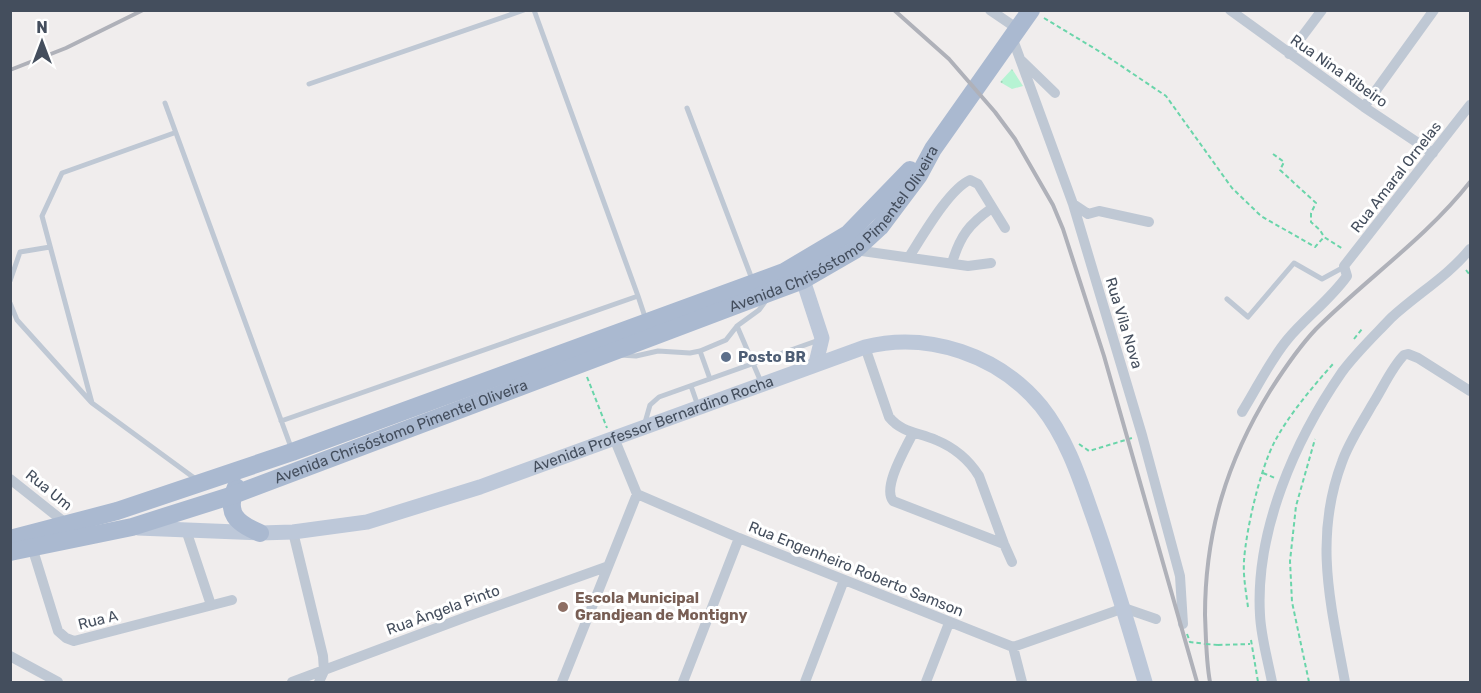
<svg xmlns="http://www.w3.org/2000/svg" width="1481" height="693" viewBox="0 0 1481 693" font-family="Rubik,sans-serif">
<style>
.park{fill:url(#park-tufts)}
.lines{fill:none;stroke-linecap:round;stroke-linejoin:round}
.path{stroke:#6ad5aa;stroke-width:2;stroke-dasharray:4.5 3;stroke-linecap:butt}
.service{stroke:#bfc8d4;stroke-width:5}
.minor{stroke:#bfc8d4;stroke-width:10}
.secondary{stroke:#bdc8d9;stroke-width:15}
.primary{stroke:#aab9d0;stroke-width:18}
.rail{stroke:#afb1b9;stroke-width:4}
.path-bridge{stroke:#6ad5aa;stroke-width:2;stroke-dasharray:4.5 3;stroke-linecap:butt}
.service-dot{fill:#5c6f8a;stroke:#fff;stroke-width:2}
.education-dot{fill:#8d6e63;stroke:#fff;stroke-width:2}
.labels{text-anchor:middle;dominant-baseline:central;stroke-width:6;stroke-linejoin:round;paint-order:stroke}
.street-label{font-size:15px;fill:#444e5d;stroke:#fff}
.service-label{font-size:15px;font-weight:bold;fill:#4e5e75;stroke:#fff;text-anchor:start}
.education-label{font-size:15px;font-weight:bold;fill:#785e54;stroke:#fff;text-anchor:start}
</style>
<defs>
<pattern id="park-tufts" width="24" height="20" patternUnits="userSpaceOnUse" patternTransform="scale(1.5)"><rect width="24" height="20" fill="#b6f3d3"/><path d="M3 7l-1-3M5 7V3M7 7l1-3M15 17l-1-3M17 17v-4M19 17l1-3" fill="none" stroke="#9ed2b8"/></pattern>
</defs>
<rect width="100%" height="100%" fill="#f0eded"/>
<!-- park -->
<path class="park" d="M1012,69L1023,86L1012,89L1000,82Z"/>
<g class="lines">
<!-- path -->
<path class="path" d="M1044,18L1102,53L1166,96L1232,188L1261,216L1315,247L1324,237L1343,249
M1273,154L1284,162L1280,170L1316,203L1311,213V222L1320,230L1324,237
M1466,270L1470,275
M1354,339L1362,329
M587,377L607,428
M1079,444L1089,451L1132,438
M1263,473L1275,478
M1248,607C1246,592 1243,576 1244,561C1246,530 1260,469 1275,441C1288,416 1314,385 1333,364
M1187,634L1190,642L1206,644
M1251,640L1258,682
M1218,645L1250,644
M1309,682L1292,602L1290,561L1296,506L1315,439"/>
<!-- service -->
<path class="service" d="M534,10L638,296
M309,84L524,10
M165,103L292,450
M687,108L752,279
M174,133L62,173L42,216L92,403L197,480
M10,281L20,252L50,247
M1227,299L1248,317L1294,263L1322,279L1344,267
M10,303L17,320L91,402
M737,326L761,382
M700,351L710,379
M620,355L636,356L658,351L690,353L700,351L726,340L737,326L759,310L767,299
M691,386L698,406
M281,421L638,296L646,320
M644,426L650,405L659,397L819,340"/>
<!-- minor -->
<path class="minor" d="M990,10L1018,29
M1230,10L1364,107L1433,153
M1012,37L1073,204L1142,435L1180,576L1183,624
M1289,54L1322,10
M1022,61L1055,93
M1364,107L1434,10
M1073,204L1088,214L1099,211L1149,222
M855,250L968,266L991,263
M909,257C922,237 949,189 970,180L978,184L1005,228
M952,263C960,236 969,224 992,208
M865,347L889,417C902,433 918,432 936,440C953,447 969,460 979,476L1004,544L1012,562
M1242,412C1257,388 1269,362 1287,340C1305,318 1330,300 1347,276L1344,266L1470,105
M913,433C906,448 882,487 893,501L1004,544
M614,438L637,494L739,538L1013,647L1124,608L1156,619
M10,479L68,525
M186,530L211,605
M293,532L323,656L324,671L319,682
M32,547L58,631L66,638L74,641L232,600
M1013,647L1022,682
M10,656L58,682
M292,682L466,617L606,567
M562,682L637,494
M683,682L739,538
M805,682L844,580
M926,682L949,623
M1272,682C1268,661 1261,637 1260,615C1255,531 1295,440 1342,372C1356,353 1375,335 1391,318C1417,294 1448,276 1470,249
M1345,682C1331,605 1313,539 1342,462C1349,442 1362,423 1372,405C1382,390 1391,368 1404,355L1408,354L1418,358L1470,391"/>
<!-- secondary -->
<g class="secondary">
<path d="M793,274L803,280L822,338L816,363"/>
<path id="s1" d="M138,528L260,533L293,532L367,522L480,487L865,347C928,331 999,355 1041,406C1065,436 1078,473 1090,508C1111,566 1128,624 1145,682"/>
</g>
<!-- primary -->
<g class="primary">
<path d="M236,487C225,513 236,523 260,533"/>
<path d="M10,539L117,511L292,452L784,272L848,234L910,170"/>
<path id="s2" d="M10,552L132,527L233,495L803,280L855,250L880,227L919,175L933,149L1031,10"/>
</g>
<!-- rail -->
<path class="rail" d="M894,10L949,59L995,112L1015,139L1053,205L1063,229L1104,356L1197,682
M10,70L66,48L143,10
M1210,682C1206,661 1206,637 1205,615C1205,532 1227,461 1270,391C1284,369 1298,348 1316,329C1366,279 1426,238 1470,182"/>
<!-- path-bridge -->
<path class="path-bridge" d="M1206,644L1218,645"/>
</g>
<!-- markers -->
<circle class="service-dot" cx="726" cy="357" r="6"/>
<circle class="education-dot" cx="563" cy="607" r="6"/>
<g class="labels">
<!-- street labels -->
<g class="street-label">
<text transform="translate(1339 71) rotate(35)">Rua Nina Ribeiro</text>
<text transform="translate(1396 177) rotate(-52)">Rua Amaral Ornelas</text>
<text stroke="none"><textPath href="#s2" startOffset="896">Avenida Chrisóstomo Pimentel Oliveira</textPath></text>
<text transform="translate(1124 323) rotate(73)">Rua Vila Nova</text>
<text stroke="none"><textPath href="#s1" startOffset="532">Avenida Professor Bernardino Rocha</textPath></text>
<text stroke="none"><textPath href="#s2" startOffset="410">Avenida Chrisóstomo Pimentel Oliveira</textPath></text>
<text transform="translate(49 490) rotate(39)">Rua Um</text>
<text transform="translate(856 569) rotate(22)">Rua Engenheiro Roberto Samson</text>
<text transform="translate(443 610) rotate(-20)">Rua Ângela Pinto</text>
<text transform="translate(98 620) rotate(-14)">Rua A</text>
</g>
<!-- service labels -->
<g class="service-label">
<text x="738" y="357">Posto BR</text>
</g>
<!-- education labels -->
<g class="education-label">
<text x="575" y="598">Escola Municipal<tspan x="575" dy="17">Grandjean de Montigny</tspan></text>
</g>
</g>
<!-- border -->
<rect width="1481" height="693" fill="none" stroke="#444e5d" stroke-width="24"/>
<!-- north arrow -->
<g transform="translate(42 42)" stroke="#ffffff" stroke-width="4.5" paint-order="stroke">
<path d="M0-4.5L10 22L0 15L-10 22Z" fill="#444e5d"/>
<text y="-9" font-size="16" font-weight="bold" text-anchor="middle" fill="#444e5d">N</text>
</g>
</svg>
